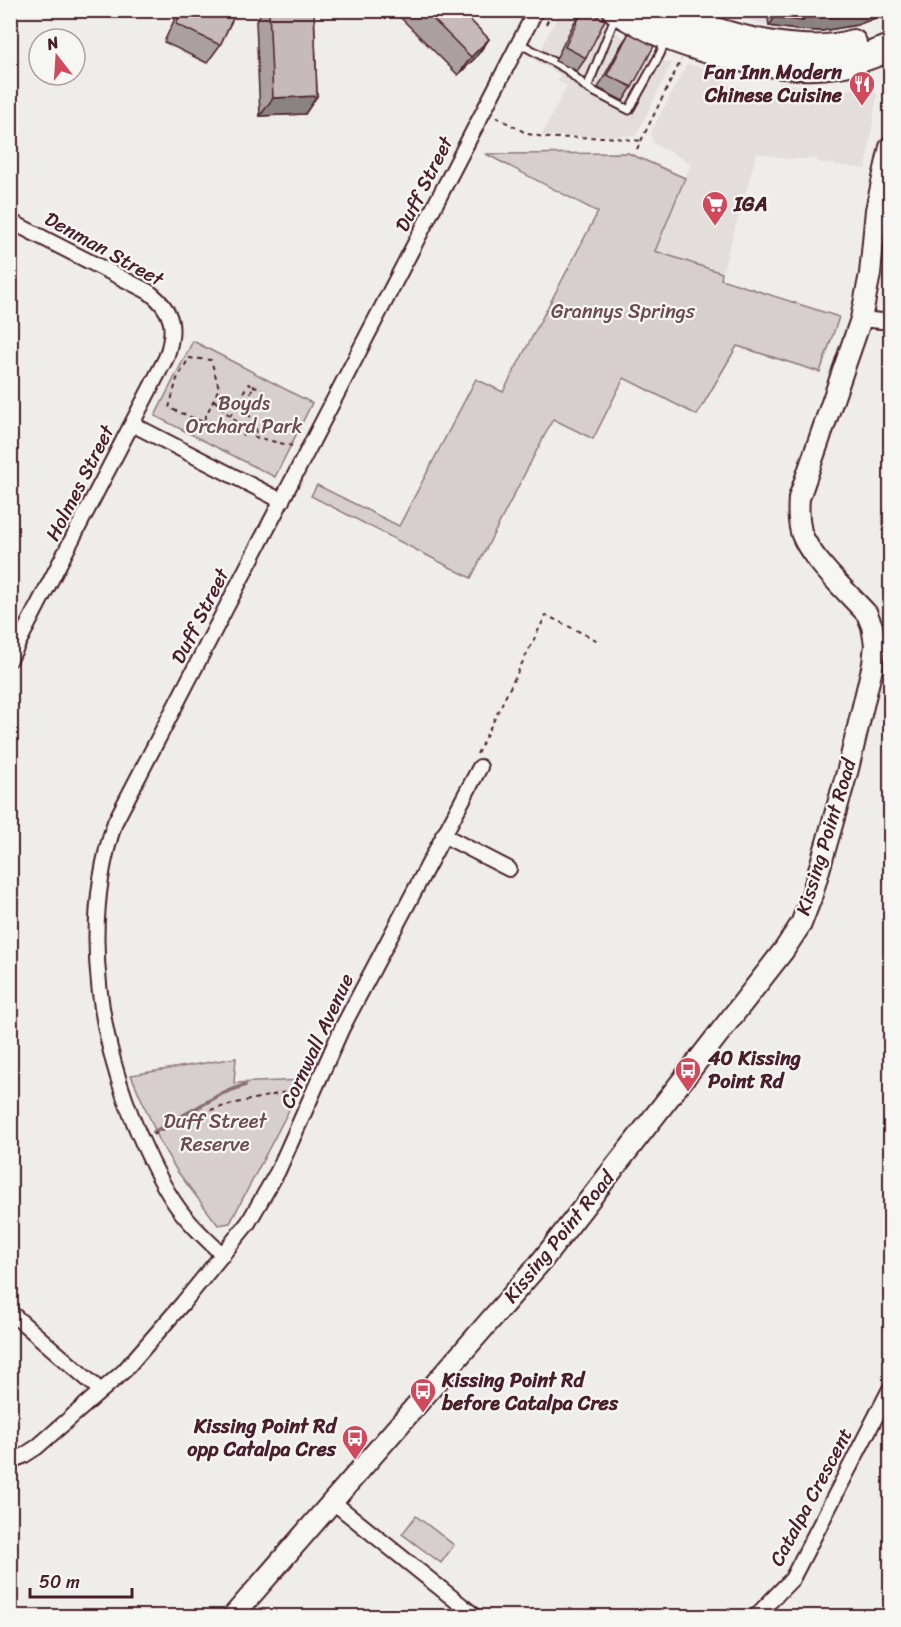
<svg xmlns="http://www.w3.org/2000/svg" width="901" height="1627" viewBox="0 0 901 1627" font-family="Sriracha,sans-serif">
<style>
.built{fill:#e3dedc}
.green{fill:#d7cfce;stroke:#90777c;stroke-width:1.5}
.lines{fill:none;stroke-linecap:round;stroke-linejoin:round}
.stream{stroke:#8a6f74;stroke-width:4}
.lane-casing{stroke:#4a1f2b;stroke-width:11}
.street-casing{stroke:#4a1f2b;stroke-width:18}
.secondary-casing{stroke:#4a1f2b;stroke-width:24}
.highway-casing{stroke:#4a1f2b;stroke-width:30}
.path{stroke:#4a1f2b;stroke-width:2;stroke-dasharray:4.5 4.5;stroke-linecap:butt}
.lane{stroke:#f6f6f2;stroke-width:7}
.street{stroke:#f6f6f2;stroke-width:14}
.secondary{stroke:#f6f6f2;stroke-width:20}
.highway{stroke:#f6f6f2;stroke-width:26}
.wall{fill:#aaa0a1;stroke:#4a1f2b;stroke-width:1.5}
.shaded-wall{fill:#8b8283;stroke:#4a1f2b;stroke-width:1.5}
.building{fill:#c6babb;stroke:#4a1f2b;stroke-width:1.5}
.labels{text-anchor:middle;dominant-baseline:central;stroke-width:4.5;stroke-linejoin:round;paint-order:stroke}
.poi-label{font-size:20px;font-weight:bold;fill:#4a1f2b;stroke:#f6f6f2;text-anchor:start}
.street-label{font-size:20px;fill:#4a1f2b;stroke:#f6f6f2}
.park-label{font-size:20px;fill:#6d4b54;stroke:#f6f6f2}
</style>
<rect width="100%" height="100%" fill="#efedea"/>
<filter id="ink" filterUnits="userSpaceOnUse"><feTurbulence type="fractalNoise" baseFrequency=".0167" numOctaves="2"/><feDisplacementMap in="SourceGraphic" scale="12" xChannelSelector="R" yChannelSelector="G"/><feConvolveMatrix kernelMatrix="1 2 1 2 8 2 1 2 1" color-interpolation-filters="sRGB"/></filter>
<g filter="url(#ink)">
<!-- built -->
<path class="built" d="M588,10L651,59L672,63L636,136H541L567,86L557,81L560,75L535,61L560,11Z
M890,10L857,25L822,31L797,30L769,26L713,11Z
M687,64L727,72L724,84L756,91L776,93L780,82L834,92L870,86L877,94L866,169L817,162V159H787L757,153L722,273L655,251L691,163L654,144L650,133Z"/>
<!-- green -->
<path class="green" d="M628,153L685,178L655,251L722,273L721,279L839,317L820,372L737,346L697,415L624,378L593,439L553,419L471,578L311,496L317,485L399,526L476,379L503,392L598,212L486,154Z
M193,341L312,403L275,477L155,416Z
M236,1058L234,1083L301,1080L287,1114L230,1223L218,1225L177,1171L161,1144L131,1075Z
M416,1516L454,1545L441,1563L402,1534Z"/>
<g class="lines">
<!-- stream -->
<path class="stream" d="M154,1132L223,1093L245,1085"/>
<!-- lane casing -->
<g class="lane-casing">
<path id="lane" d="M519,43L566,69L587,88L629,110L660,54L666,39
M587,88L616,15"/>
</g>
<!-- street casing -->
<g class="street-casing">
<path id="street" d="M10,221L149,292C174,311 176,329 166,358L10,659
M861,319L881,321L890,319
M132,424L282,501
M874,637L890,644
M443,835L509,869
M223,1255C209,1242 194,1228 182,1213C167,1194 156,1172 146,1150C99,1050 79,928 115,822L536,10
M10,1312L101,1391
M10,1461L23,1456L37,1447L124,1371L183,1303L248,1223L278,1171L342,1028L480,767
M333,1502L475,1616
M756,1616L792,1579L890,1389"/>
</g>
<!-- secondary casing -->
<g class="secondary-casing">
<path id="secondary" d="M233,1616L540,1263L784,950L801,924L811,898L848,769L873,664L875,644L872,626L867,614C848,593 809,557 801,532C798,520 798,510 799,498L861,319L870,274L876,210L890,147"/>
</g>
<!-- highway casing -->
<g class="highway-casing">
<path id="highway" d="M616,10C670,45 773,74 838,64C856,62 873,54 890,48
M667,10C713,36 803,59 853,43"/>
</g>
<!-- path -->
<path class="path" d="M546,24L554,10
M496,117L528,134L549,138L606,137L641,141
M637,149L681,60
M189,358L211,360L219,388L203,422L169,408L177,379Z
M253,386L262,388
M214,400L230,416L255,437L292,446
M230,416L248,384L253,386L245,410L257,425L255,437
M242,426L241,431L244,436
M477,754L546,615L598,641
M153,1135L192,1115L236,1103L291,1091L298,1092"/>
<!-- lane -->
<use href="#lane" class="lane"/>
<!-- street -->
<use href="#street" class="street"/>
<!-- secondary -->
<use href="#secondary" class="secondary"/>
<!-- highway -->
<use href="#highway" class="highway"/>
</g>
<!-- wall -->
<path class="wall" d="M179,10H237L220,45L207,63L164,42Z
M263,10H314L317,96L305,114L260,116L256,21Z
M393,10H460L489,39L476,57L458,75Z
M583,10L586,58L577,71L555,61L574,23Z
M743,10H891V12L857,25L822,31L797,30L769,26L768,18L761,14H744Z
M629,33L632,87L623,101L598,88L620,47Z"/>
<!-- shaded-wall -->
<path class="shaded-wall" d="M746,10H764L761,14H744Z
M891,10V12L857,25L822,31L797,30L769,26L775,17L803,21L806,16L867,11Z
M489,39L476,57L458,75L471,57Z
M317,96L305,114L260,116L273,98Z"/>
<!-- building -->
<path class="building" d="M183,10H237L220,45L176,24Z
M269,10H314L317,96L273,98Z
M424,10H460L489,39L471,57Z
M583,10H586L605,20L586,58L565,47Z
M774,10H801L803,21L775,17Z
M805,10H867V11L832,17L806,16Z
M867,10H877L864,15Z
M629,33L654,46L632,87L607,75Z"/>
</g>
<!-- icons -->
<defs>
<g id="restaurant-pin" transform="scale(1.35)"><path d="M0 17L-7.5 6A9.5 9.5 0 1 1 7.5 6Z" fill="#d1495b" stroke="#f6f6f2"/><path d="M-5-6h1v4h1v-4h1v4h1v-4h1v5L-1.5 .5V6h-2V.5L-5-1ZM5-6V6H3V1.5H1.5Q1.5-4 5-6Z" fill="#fff"/></g>
<g id="supermarket-pin" transform="scale(1.35)"><path d="M0 17L-7.5 6A9.5 9.5 0 1 1 7.5 6Z" fill="#d1495b" stroke="#f6f6f2"/><path d="M-6-5.5h2.5l.6 2H6L4.5 2H-2.5L-4.4-4H-6ZM-1.5 3.2a1.3 1.3 0 1 0 .1 0ZM3 3.2a1.3 1.3 0 1 0 .1 0Z" fill="#fff"/></g>
<g id="bus-pin" transform="scale(1.35)"><path d="M0 17L-7.5 6A9.5 9.5 0 1 1 7.5 6Z" fill="#d1495b" stroke="#f6f6f2"/><path d="M-5-6H5V4H4V6H2V4H-2V6H-4V4H-5ZM-3.5-4V0h7V-4ZM-3.5 1.2v1.5H-2V1.2ZM2 1.2v1.5H3.5V1.2Z" fill="#fff"/></g>
</defs>
<g fill-rule="evenodd">
<use href="#restaurant-pin" x="862" y="84"/>
<use href="#supermarket-pin" x="715" y="204"/>
<use href="#bus-pin" x="688" y="1070"/>
<use href="#bus-pin" x="423" y="1391"/>
<use href="#bus-pin" x="355" y="1438"/>
</g>
<g class="labels">
<!-- poi labels -->
<g class="poi-label">
<text x="842" y="72" text-anchor="end">Fan Inn Modern<tspan x="842" dy="23">Chinese Cuisine</tspan></text>
<text x="734" y="204">IGA</text>
<text x="708" y="1058">40 Kissing<tspan x="708" dy="23">Point Rd</tspan></text>
<text x="442" y="1380">Kissing Point Rd<tspan x="442" dy="23">before Catalpa Cres</tspan></text>
<text x="336" y="1426" text-anchor="end">Kissing Point Rd<tspan x="336" dy="23">opp Catalpa Cres</tspan></text>
</g>
<!-- street labels -->
<g class="street-label">
<text transform="translate(424 184) rotate(-63)">Duff Street</text>
<text transform="translate(104 249) rotate(29)">Denman Street</text>
<text transform="translate(80 483) rotate(-63)">Holmes Street</text>
<text transform="translate(200 616) rotate(-63)">Duff Street</text>
<text transform="translate(826 837) rotate(-73)">Kissing Point Road</text>
<text transform="translate(317 1041) rotate(-65)">Cornwall Avenue</text>
<text transform="translate(559 1237) rotate(-51)">Kissing Point Road</text>
<text transform="translate(811 1497) rotate(-62)">Catalpa Crescent</text>
</g>
<!-- park labels -->
<g class="park-label">
<text x="623" y="311">Grannys Springs</text>
<text x="244" y="403">Boyds<tspan x="244" dy="23">Orchard Park</tspan></text>
<text x="215" y="1121">Duff Street<tspan x="215" dy="23">Reserve</tspan></text>
</g>
</g>
<!-- margin -->
<rect width="901" height="1627" fill="none" stroke="#f6f6f2" stroke-width="36"/>
<rect x="18" y="18" width="865" height="1591" fill="none" stroke="#4a1f2b" stroke-width="2" filter="url(#ink)"/>
<!-- north arrow -->
<g transform="translate(57 57) rotate(343)"><circle r="28" fill="#f6f6f2" stroke="#b1a0a2" stroke-width="1.5"/>
<path d="M0-4.5L10 22L0 15L-10 22Z" fill="#d1495b"/>
<text y="-9" font-size="16" font-weight="bold" text-anchor="middle" fill="#4a1f2b">N</text>
</g>
<!-- scale -->
<path d="M30 1588v9h102v-9" fill="none" stroke="#4a1f2b" stroke-width="3"/>
<text x="39" y="1588" font-size="18" fill="#4a1f2b" stroke="#f6f6f2" stroke-width="4.5" paint-order="stroke">50 m</text>
</svg>
